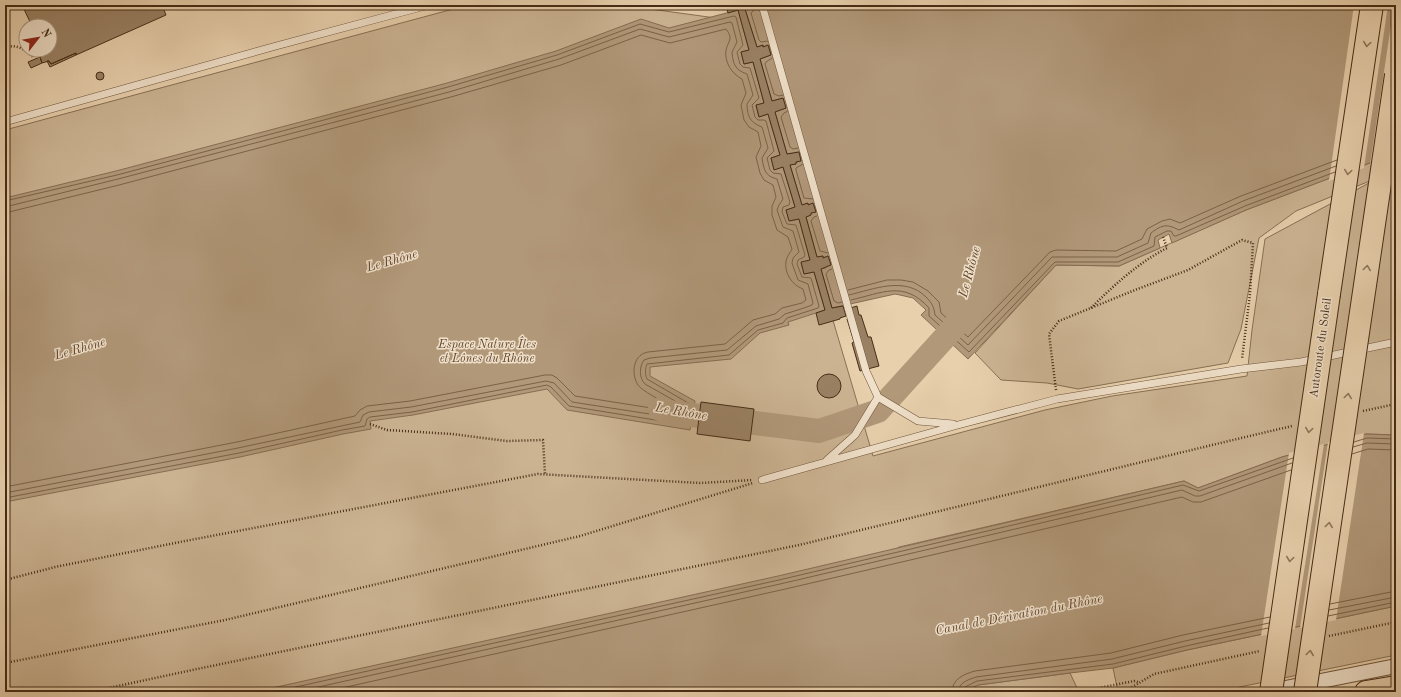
<svg xmlns="http://www.w3.org/2000/svg" width="1401" height="697" viewBox="0 0 1401 697" font-family="'Old Standard TT',serif">
<style>
.green{fill:#ccb493;stroke:#887054}
.water{fill:#b19879;stroke:#866d51}
.pier{fill:#e8d0ad}
.lines{fill:none;stroke-linecap:round;stroke-linejoin:round}
.shore{stroke:#7b6247;stroke-width:1}
.river{stroke:#b19879;stroke-width:24}
.building{fill:#9a8164;stroke:#452c15}
.service-casing{stroke:#6e553b;stroke-width:8}
.minor-casing{stroke:#6e553b;stroke-width:16}
.motorway-casing{stroke:#452c15;stroke-width:24}
.path{stroke:#452c15;stroke-width:2.5;stroke-dasharray:1 2;stroke-linecap:butt}
.service{stroke:#f0e0ca;stroke-width:7}
.minor{stroke:#f0e0ca;stroke-width:14}
.motorway{stroke:#e8d0ad;stroke-width:22}
.motorway-bridge-casing{stroke:#452c15;stroke-width:24;stroke-linecap:butt}
.motorway-bridge{stroke:#e8d0ad;stroke-width:22}
.oneway{stroke:#8e7659}
.labels{text-anchor:middle;dominant-baseline:central;stroke-width:3;stroke-linejoin:round;paint-order:stroke}
.park-label{font-size:12px;font-style:italic;fill:#60472e;stroke:#f0e0ca}
.street-label{font-size:12px;fill:#452c15;stroke:#f0e0ca}
.water-label{font-size:13px;font-style:italic;fill:#60472e;stroke:#f0e0ca}
</style>
<rect width="100%" height="100%" fill="#e8d0ad"/>
<filter id="stains"><feTurbulence type="fractalNoise" baseFrequency=".005" numOctaves="4"/><feColorMatrix values="0 0 0 0 .2 0 0 0 0 .09 0 0 0 0 .02 0 0 0 .5 -.17"/></filter>
<radialGradient id="worn" r=".72"><stop offset=".6" stop-color="#630" stop-opacity="0"/><stop offset="1" stop-color="#630" stop-opacity=".3"/></radialGradient>
<!-- green -->
<path class="green" d="M468,5H621L745,22L873,456L1045,410L1112,396L1247,376L1252,330L1265,239L1382,176L1296,211L1259,238L1241,329L1228,363L1078,389L1047,383L1001,380L975,353L1056,265L1119,266L1246,210L1396,153V435L1366,434L1282,457L1198,488L1184,481L899,547L666,692H5V130Z
M1396,606V655L1215,692H1118L1113,668L1187,650Z
M1070,673L1079,692H963L978,685Z"/>
<!-- water -->
<path class="water" d="M758,5H1396V153L1246,210L1172,243L1169,234L1158,240L1160,248L1119,266L1056,265L968,359L921,315L926,310L913,298L900,295L895,294L832,308L821,269L826,268V266L831,265L828,256L823,258V256L817,257L806,217L811,215V213L816,212L813,203L808,205L807,203L802,205L790,165L796,164V162L801,161L799,152L787,154L775,112L786,108L783,98L772,101L760,59L771,55L769,45L763,47V45L757,47L745,9Z
M738,10L749,50L741,52L744,64L753,62L764,103L756,106L759,117L768,114L780,155L771,158L774,169L783,167L795,207L786,210L790,221L799,219L810,260L801,263L804,274L814,272L825,310L788,322L789,325L760,333L731,359L650,367V376L695,401L690,430L567,410L547,389L413,415L370,421L371,429L343,434L240,457L5,502V198L116,171L447,83L556,51L641,19L669,28Z
M1366,434L1396,435V606L1187,650L1113,668L1070,673L978,685L963,692H254L778,576L1184,481L1198,488L1282,457Z"/>
<!-- pier -->
<path class="pier" d="M1354,5H1388L1364,168L1329,181Z
M1394,5H1396V156L1370,165Z
M1364,433L1336,620L1300,628L1328,442Z
M1324,444L1295,629L1261,636L1289,453Z"/>
<g class="lines">
<!-- shore -->
<path class="shore" d="M756,5L755,9L751,13L759,40L761,42L768,41
M772,58L766,62L765,64L774,94L779,96L783,95
M788,111L784,113L781,117L790,147L793,149L798,148
M803,164L796,168V170L804,198L813,199
M5,201L117,175L448,87L557,55L640,24L669,32L734,16L736,17L743,45L737,52L740,64L743,67L750,68L759,98L752,105L755,117L758,120H764L766,121L774,151L767,158L770,170L773,173L781,174L790,202L789,205L783,207L782,212L787,224L796,225L805,255L804,257L798,260L797,264L802,277L811,278L819,306L818,308L787,318L783,323L758,330L729,355L647,364C645,368 645,375 647,379L690,404L687,423L686,425L569,406L551,387L547,385L412,412L370,417L367,419L365,426L342,430L239,453L5,498
M5,207L118,179L449,92L559,59L640,29L669,37L730,22L732,23L737,42L732,52C733,64 735,70 747,74L753,95L747,104C747,117 751,123 762,127L768,148L762,158C764,170 765,176 777,179L783,199L779,205L777,210L783,227L793,231L799,252L793,258L792,263L798,280L808,284L813,303L812,305L804,308L785,314L779,319L756,326L727,350L650,358L644,360C639,367 639,378 645,384L684,406L683,418L682,419L572,402L554,383L546,381L411,407L369,412L363,415L360,422L238,448L5,493
M5,213L119,185L451,97L561,65L641,35L670,43L726,29C734,39 728,41 726,50C724,62 732,74 742,79L746,93L741,105L744,120L749,127L758,132L761,146L756,157L760,173L764,180L773,185L776,197L772,206V215L777,230L788,237L792,249C790,253 787,256 786,261C784,273 792,285 803,289L806,300L802,303L782,308L775,314L753,320L725,344L648,352C642,353 637,357 635,364C633,370 634,379 638,385C643,392 668,404 677,409L678,411L677,412L575,396L557,378L552,375H545L410,401L367,406L360,410L355,416L237,442L5,487
M817,216L814,217L811,221L820,251L828,253
M832,269L829,270L826,274L834,301L838,303L842,302
M848,290L887,280H901L913,282L928,291L939,302L941,313L968,337L1050,252L1056,250L1116,251L1142,239L1147,229L1162,221L1170,219L1180,223L1241,196L1337,160
M849,295C874,289 905,276 926,297C932,303 934,307 935,315L968,345L1052,257H1117L1148,243L1151,233C1163,224 1167,224 1179,230L1243,201L1336,166
M851,300C882,293 904,280 929,308V316L969,352L1055,262H1118L1154,246L1155,237L1167,231H1171L1174,236H1176L1245,206L1335,172
M1354,442L1367,438L1396,439
M1353,447L1367,443L1396,444
M1352,454L1368,449L1396,450
M1330,604L1396,591
M1329,610L1396,597
M1328,616L1396,602
M273,692L779,580L1183,485L1199,491L1293,458
M296,692L780,584L1182,490L1195,496H1200L1292,463
M324,692L781,590L1182,497L1193,502H1201L1291,470
M952,692C952,679 964,674 975,671L1111,653L1183,635L1270,617
M958,692C959,682 968,680 976,677L1112,659L1185,641L1269,623
M963,692L965,687L977,681L1113,664L1186,646L1268,628"/>
<!-- river -->
<path class="river" d="M660,409L668,412L819,431L878,411L957,324L960,309"/>
</g>
<!-- building -->
<path class="building" d="M22,5H162L166,15L76,55V53L51,64L49,61L42,63L40,57L46,54L44,50H50V26H32Z
M726,5H751V7L745,9L757,47L763,45V47L768,45L771,55L760,59L772,101L783,98L786,108L775,112L787,154L799,152L801,161L796,162V164L790,165L802,205L808,203V205L813,203L816,212L811,213V215L806,217L817,257L823,256V258L828,256L831,265L821,269L832,308L843,306L846,316L840,318V319L819,325L816,313L825,310L814,272L804,274L801,262L810,260L799,219L789,221L786,210L795,207L783,167L774,170L771,158L780,155L768,114L759,117L756,105L764,103L753,62L744,64L741,52L749,50L738,10L728,13Z
M76,53V55L50,67L47,61H49L51,64Z
M40,57L42,63L31,68L28,62Z
M96 76a4 4 0 1 1 8 0a4 4 0 1 1-8 0Z
M857,306L859,315H861L868,337H871L879,366L860,371L852,343L854,342L847,319L850,318L847,309Z
M817 386a12 12 0 1 1 24 0a12 12 0 1 1-24 0Z
M701,402L754,409L750,441L697,434Z"/>
<g class="lines">
<!-- service casing -->
<g class="service-casing">
<path id="service" d="M762,5L866,371L878,397L918,421L953,424
M5,122L276,46L429,5
M827,460L855,435L878,397
M762,480L958,425L1057,399L1241,369L1301,362L1396,342"/>
</g>
<!-- minor casing -->
<g class="minor-casing">
<path id="minor" d="M1266,692L1396,666"/>
</g>
<!-- motorway casing -->
<g class="motorway-casing">
<path id="motorway" d="M1329,294L1372,5
M1366,692L1396,687"/>
</g>
<!-- path -->
<path class="path" d="M5,48C16,43 26,50 33,57
M1091,308C1114,285 1138,263 1167,248L1163,237
M1056,390L1049,334L1059,321L1135,290L1188,270L1242,240L1253,243L1250,294L1242,359
M1363,411L1396,404
M370,424L387,430L452,434L507,441L543,440L545,474
M5,580L55,567L185,541L538,474L700,483L753,480
M1329,636L1396,622
M5,663L225,620L580,536L753,483
M90,692L197,669L799,545L1237,439L1292,426
M1078,692L1134,681L1138,682
M1124,692L1154,674L1260,651"/>
<!-- service -->
<use href="#service" class="service"/>
<!-- minor -->
<use href="#minor" class="minor"/>
<!-- motorway -->
<use href="#motorway" class="motorway"/>
<!-- motorway-bridge casing -->
<g class="motorway-bridge-casing">
<path id="motorway-bridge" d="M1271,692L1329,294
M1305,692L1396,75"/>
</g>
<!-- motorway-bridge -->
<use href="#motorway-bridge" class="motorway-bridge"/>
</g>
<!-- one-way arrows -->
<defs><path id="oneway-chevron" d="M-2-3.5L2.5 0L-2 3.5" fill="none" stroke-width="1.6" stroke-linecap="round" stroke-linejoin="round"/></defs>
<g class="oneway">
<use href="#oneway-chevron" transform="translate(1367 44) rotate(98)"/>
<use href="#oneway-chevron" transform="translate(1348 172) rotate(98)"/>
<use href="#oneway-chevron" transform="translate(1367 268) rotate(-82)"/>
<use href="#oneway-chevron" transform="translate(1348 396) rotate(-82)"/>
<use href="#oneway-chevron" transform="translate(1309 430) rotate(98)"/>
<use href="#oneway-chevron" transform="translate(1329 525) rotate(-82)"/>
<use href="#oneway-chevron" transform="translate(1290 559) rotate(98)"/>
<use href="#oneway-chevron" transform="translate(1310 653) rotate(-82)"/>
</g>
<g class="labels">
<!-- park labels -->
<g class="park-label">
<text x="487" y="345">Espace Nature Îles<tspan x="487" dy="14">et Lônes du Rhône</tspan></text>
</g>
<!-- street labels -->
<g class="street-label">
<text transform="translate(1321 348) rotate(-82)">Autoroute du Soleil</text>
</g>
<!-- water labels -->
<g class="water-label">
<text transform="translate(392 261) rotate(-16)">Le Rhône</text>
<text transform="translate(970 272) rotate(-75)">Le Rhône</text>
<text transform="translate(80 349) rotate(-16)">Le Rhône</text>
<text transform="translate(681 412) rotate(10)">Le Rhône</text>
<text transform="translate(1019 615) rotate(-11)">Canal de Dérivation du Rhône</text>
</g>
</g>
<!-- margin -->
<rect width="1401" height="697" fill="none" stroke="#e8d0ad" stroke-width="20"/>
<rect x="6" y="6" width="1389" height="685" fill="none" stroke="#452c15" stroke-width="2"/>
<rect x="10" y="10" width="1381" height="677" fill="none" stroke="#452c15"/>
<!-- north arrow -->
<g transform="translate(38 38) rotate(59)"><circle r="19" fill="#f0e0ca" stroke="#ac9882"/>
<path d="M0-3L7 15L0 10L-7 15Z" fill="#8f2418"/>
<text y="-6" font-size="11" font-weight="bold" text-anchor="middle" fill="#452c15">N</text>
</g>
<rect width="100%" height="100%" filter="url(#stains)"/>
<rect width="100%" height="100%" fill="url(#worn)"/>
</svg>
